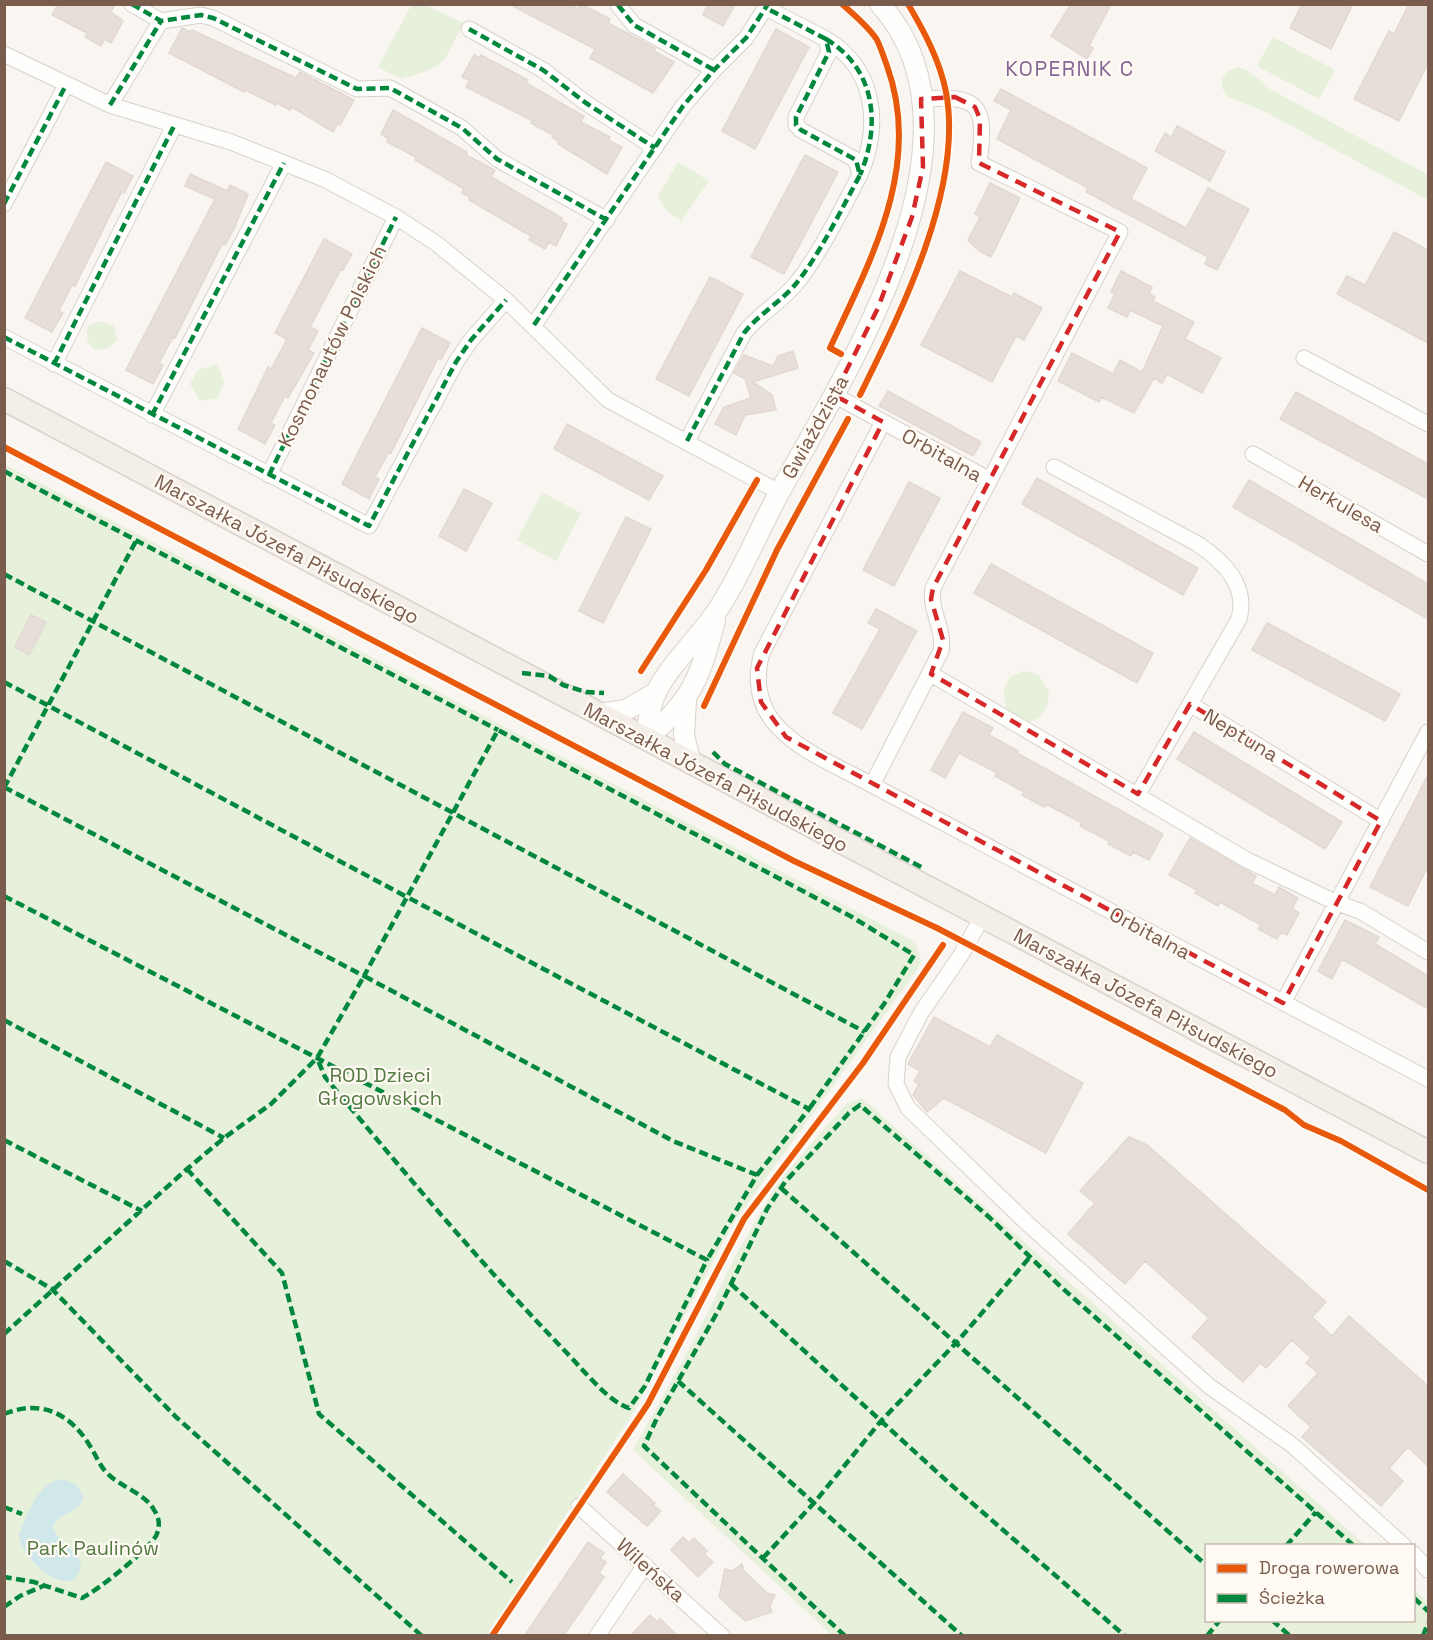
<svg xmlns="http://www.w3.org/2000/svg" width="1433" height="1640" viewBox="0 0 1433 1640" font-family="'Space Grotesk',sans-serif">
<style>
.green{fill:#e7f0db}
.water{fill:#d0e8ea}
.building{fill:#e6ded7;stroke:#e2d8d2;stroke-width:1.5}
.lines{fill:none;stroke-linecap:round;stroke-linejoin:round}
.street-casing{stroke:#d7d1cb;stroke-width:17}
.secondary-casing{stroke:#d9d2cb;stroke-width:22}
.primary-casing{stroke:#dad1cc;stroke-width:25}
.street{stroke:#fefefd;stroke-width:15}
.secondary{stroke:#fefefd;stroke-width:20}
.primary{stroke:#f3eee8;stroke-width:22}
.quiet{stroke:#00873e;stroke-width:4.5;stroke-dasharray:9 4.5;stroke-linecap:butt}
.cycleway-casing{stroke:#fffaf3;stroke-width:10}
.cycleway{stroke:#e8590c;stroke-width:6}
.marked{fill:none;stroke:#d62828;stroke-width:4.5;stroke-dasharray:12 8;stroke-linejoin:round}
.labels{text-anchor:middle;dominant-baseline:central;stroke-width:4.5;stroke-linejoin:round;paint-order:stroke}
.street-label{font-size:20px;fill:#7a5c4d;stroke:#fffaf3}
.park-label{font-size:20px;fill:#537a41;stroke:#fffaf3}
.neighbourhood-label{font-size:21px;letter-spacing:1.5px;fill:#846695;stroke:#fffaf3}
</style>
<rect width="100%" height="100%" fill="#f9f5f0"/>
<!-- green -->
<path class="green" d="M412,4L426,5L463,23C442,65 448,66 401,79L378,67Z
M1273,37L1335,70L1319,99L1257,66Z
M1238,67L1249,71L1270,89L1428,175V200L1262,110L1227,97C1217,83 1222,71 1238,67Z
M678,162L709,181L681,221L666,210L658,196Z
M100,321L114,326L117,340L108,348L94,350L87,340V327Z
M218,364L224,383L217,398L200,401L190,384L198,370Z
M4,464L915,942L921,960L917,970L734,1222L633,1413L487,1635H5Z
M542,492L581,513L556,561L517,540Z
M1024,671L1038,674L1049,691C1048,710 1043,719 1025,724L1007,710L1003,692L1010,677Z
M862,1098L1365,1545L1206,1546V1620H1414V1589L1428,1602V1635H832L633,1450L695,1338L737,1253L778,1182L846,1104Z"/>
<!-- water -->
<path class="water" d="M61,1479L76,1484L83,1497C81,1513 58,1512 53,1527C59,1544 76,1549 81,1565C76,1605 20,1561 19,1534C28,1515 37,1483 61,1479Z"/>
<!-- building -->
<path class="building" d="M58,4H115L111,12L123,21L111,43L105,39L101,46L85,37L87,33L52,15Z
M509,4H569L578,9L581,4L610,19L608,23L655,48L654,51L674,62L653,93L590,58L595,49Z
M708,4H735L723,26L703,15Z
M1071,4H1111L1089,46L1093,48L1087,59L1051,36Z
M1302,4H1353L1331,49L1290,28Z
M1409,4H1428V63L1399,121L1354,99L1389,31L1394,34Z
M182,28L190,32L192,30L296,78L300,72L354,100L340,125L338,123L333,132L292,107L290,110L277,103L276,105L245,90L244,92L169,53Z
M776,29L809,47L755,149L722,131Z
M474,55L480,58L481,55L528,80L526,83L584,116L581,122L610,137L608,140L622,147L607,174L558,144L559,142L552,137L553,135L531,123L533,121L466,87L469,80L462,77Z
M1001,89L1147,168L1131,199L1186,228L1208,188L1249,209L1217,270L1205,264L1208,257L1086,192L1088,188L997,139L1011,110L994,101Z
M393,110L467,152L466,155L495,170L491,177L562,218L561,220L567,224L556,246L549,242L545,249L529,240L531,236L469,200L470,197L462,193L464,189L415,160L416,157L387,142L388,139L381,134Z
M1177,126L1225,152L1210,181L1155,151L1165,133L1171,137Z
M805,155L838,172L784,274L751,257Z
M106,162L133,176L124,193L122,191L75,286L72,285L59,311L63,313L52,332L25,318Z
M190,174L227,191L230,185L248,194L234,229L225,245L222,244L175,338L173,337L159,363L163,365L153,384L126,370L215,199L185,186Z
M990,183L1020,198L991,257L979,251L968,240L980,217L975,214Z
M1394,232L1428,250V343L1337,294L1347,276L1365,285Z
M324,239L352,254L343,270L341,269L310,327L318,331L308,350L314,353L288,398L285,396L271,423L275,425L265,444L238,429L268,367L271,369L287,339L275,333Z
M960,271L1012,297L1014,293L1042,308L1024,340L1016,336L992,382L921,345Z
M1121,271L1152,287L1149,294L1155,297L1153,301L1194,322L1185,339L1221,358L1202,393L1167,374L1162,383L1154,378L1134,413L1102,397L1099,402L1058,381L1072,353L1113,374L1120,360L1142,372L1163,326L1130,310L1127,317L1108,308L1115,294L1111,292Z
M710,277L743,294L689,396L656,379Z
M422,328L450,343L441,360L438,358L391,453L389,452L375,477L379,479L369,499L342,484Z
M793,351L798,368L753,382L772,395L776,410L745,415L736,435L715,424L724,407L751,398L745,379L734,373L744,355L773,366L778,356Z
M888,391L981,442L973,456L879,406Z
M1296,392L1428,464V499L1280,419Z
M567,424L663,476L649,500L554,449Z
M1037,478L1198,568L1183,595L1022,504Z
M1249,480L1428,584V619L1233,507Z
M909,482L940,498L894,586L863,570Z
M464,489L492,503L466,551L439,536Z
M626,517L651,529L603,623L579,611Z
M991,564L1153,653L1137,683L974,593Z
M876,609L917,631L862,729L833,713L880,629L868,623Z
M31,615L46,622L29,655L15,647Z
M1267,623L1400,694L1385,721L1252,650Z
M963,712L993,728L989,735L1018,751L1017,753L1163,834L1149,860L1133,852L1131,856L1108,844L1109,841L1080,826L1082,823L1046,804L1044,807L1022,795L1024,792L995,776L997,773L959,753L945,778L931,770Z
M1194,732L1342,822L1325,849L1177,759Z
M1428,775V866L1408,906L1370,887Z
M1190,838L1256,876L1252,883L1275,895L1279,887L1298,898L1292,908L1299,913L1287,935L1281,932L1277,939L1258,929L1261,925L1220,902L1218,906L1195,893L1197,890L1169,875Z
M1345,920L1379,937L1375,944L1428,976V1009L1342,959L1332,979L1318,971Z
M934,1017L990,1047L997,1035L1083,1083L1046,1153L944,1098L927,1112L913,1095L919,1084L914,1081L920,1071L908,1064Z
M1129,1137L1147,1145L1326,1302L1312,1317L1332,1336L1349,1316L1428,1386V1466L1408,1447L1389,1468L1403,1481L1381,1506L1302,1437L1311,1427L1288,1406L1318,1373L1306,1363L1311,1358L1292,1340L1266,1368L1260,1363L1243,1382L1192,1337L1209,1318L1145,1261L1125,1284L1068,1234L1095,1203L1080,1191Z
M623,1474L655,1503L653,1505L661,1511L647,1526L607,1492Z
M683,1537L689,1543L694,1538L707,1551L704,1554L713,1562L698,1577L671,1550Z
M588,1542L604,1553L600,1558L606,1562L599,1573L604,1577L580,1612L564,1635H525Z
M742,1564L744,1571L767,1593L775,1595L770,1606L772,1612L745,1621L719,1597L725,1569L732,1571Z
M650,1615L658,1622L660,1619L677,1635H631Z"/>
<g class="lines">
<!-- street casing -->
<g class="street-casing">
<path id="street" d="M132,4L161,21L201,15L213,18L357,89L390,88L401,94L462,128L497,159L607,220
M618,5L634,25L714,70
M469,29L543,70L586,103L655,148
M826,39C876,69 881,125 860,175
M4,54L110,105L231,142L324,179L396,217L437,244L506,300L608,400L779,492
M110,105L161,21
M4,204L66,85
M534,325L683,106L714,70L746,38L768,4
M4,337L369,526L456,362L471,340L506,300
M1304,358L1428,424
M54,364L174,126
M834,395L990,480
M152,415L284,163
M883,422L762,653C740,731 818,755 872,785L1428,1079
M687,441L744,333C758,315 779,303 794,286C818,258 842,208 860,175L856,160L801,130L796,125V117L829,52L826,39L766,8
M1253,454L1428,554
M1054,467L1198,544C1224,562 1248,585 1239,619L1138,794
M269,475L396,217
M931,674L1247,860L1337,903L1360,911L1428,952
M1190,704L1381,821
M872,785L941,651C945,628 929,611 933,588L1120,232L979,163C987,104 980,95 921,99
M982,917L961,955L921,1013L898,1057L896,1084L908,1108L1028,1224L1209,1386L1292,1445L1404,1546
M1283,1003L1428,732
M579,1506L722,1636
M1414,1554L1428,1570
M597,1636L645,1565"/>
</g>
<!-- secondary casing -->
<g class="secondary-casing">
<path id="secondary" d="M686,700L684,735L691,764
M599,714L626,710L655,693
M646,739C648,724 649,708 655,695C666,669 701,635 717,611C743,572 760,526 783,486C851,365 997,133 880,4
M646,739C692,701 700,677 715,621"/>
</g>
<!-- primary casing -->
<g class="primary-casing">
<path id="primary" d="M4,399L1428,1152"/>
</g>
<!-- street -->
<use href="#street" class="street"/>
<!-- secondary -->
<use href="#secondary" class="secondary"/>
<!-- primary -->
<use href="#primary" class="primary"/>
<!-- quiet -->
<path class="quiet" d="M132,4L161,21L201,15L213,18L357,89L390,88L401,94L462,128L497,159L607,220
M618,5L634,25L714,70
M469,29L543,70L586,103L655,148
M826,39C876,69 881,125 860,175
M110,105L161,21
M4,204L66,85
M534,325L683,106L714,70L746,38L768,4
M4,337L369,526L456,362L471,340L506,300
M54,364L174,126
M152,415L284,163
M687,441L744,333C758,315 779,303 794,286C818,258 842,208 860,175L856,160L801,130L796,125V117L829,52L826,39L766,8
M4,471L498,730
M269,475L396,217
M4,574L865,1032
M522,673L549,676L563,685L586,692L604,693
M4,682L407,897L498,730L852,917L914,955L884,1004L809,1109
M713,752L725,764L925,869
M4,787L364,976L407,897L809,1109L757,1175
M4,788L136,541
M4,896L707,1260L645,1386L629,1408C608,1402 581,1367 565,1351C481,1264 402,1170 325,1077L317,1058
M4,1020L224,1138
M4,1140L142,1211
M187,1169L282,1273L319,1414L512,1582
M781,1188L1206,1565
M4,1261L52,1289L176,1417L422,1636
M731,1284L949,1483L1125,1636
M4,1334L187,1169L224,1138L271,1104L317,1058L364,976L673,1141L757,1175L707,1260
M678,1381L962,1636
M4,1414C41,1399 70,1413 90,1446C96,1455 99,1465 107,1473C120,1487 145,1493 154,1510C160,1518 160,1527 156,1536C148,1550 97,1591 82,1598L34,1582L4,1577
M4,1507L22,1514
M1286,1546L1316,1512
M763,1558L814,1503L881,1421L957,1342L1030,1257
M1414,1598L1428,1611
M4,1607L20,1596L43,1586
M1272,1620L1290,1636
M845,1636L644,1446L657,1418L718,1311L767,1209L785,1182L849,1113L860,1105L990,1218L1061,1287L1354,1546
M1207,1636L1220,1620
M1423,1636L1428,1623"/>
<!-- cycleway casing -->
<g class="cycleway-casing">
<path id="cycleway" d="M841,354L830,348C871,259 923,165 887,66C884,58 881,48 877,40C869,27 854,15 842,4
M860,395C901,312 964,187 946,92C940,61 924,31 908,4
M4,447L794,861L937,928L1285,1110L1304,1125L1341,1141L1428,1190
M641,671L706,570L757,480
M704,706L777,550L848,419
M492,1636L648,1404L744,1219L863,1063L943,945"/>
</g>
<!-- cycleway -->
<use href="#cycleway" class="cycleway"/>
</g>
<!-- marked area -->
<path class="marked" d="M955,97L975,107L980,119L979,163L1120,232L933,588L931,599L943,640L931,674L1138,794L1190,704L1381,821L1283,1003L786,737L761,702L757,668L883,422L834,395L878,308L912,217L923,167L921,99Z"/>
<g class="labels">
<!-- street labels -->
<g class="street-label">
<text transform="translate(332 346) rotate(-64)">Kosmonautów Polskich</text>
<text transform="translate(815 427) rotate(-61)">Gwiaździsta</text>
<text transform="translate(942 455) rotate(29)">Orbitalna</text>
<text transform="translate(1341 504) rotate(30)">Herkulesa</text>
<text transform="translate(287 549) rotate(28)">Marszałka Józefa Piłsudskiego</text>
<text transform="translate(1241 735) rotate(31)">Neptuna</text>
<text transform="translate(716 777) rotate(28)">Marszałka Józefa Piłsudskiego</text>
<text transform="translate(1150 933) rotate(28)">Orbitalna</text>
<text transform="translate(1146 1003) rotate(28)">Marszałka Józefa Piłsudskiego</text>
<text transform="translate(651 1570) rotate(42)">Wileńska</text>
</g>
<!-- park labels -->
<g class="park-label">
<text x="380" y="1075">ROD Dzieci<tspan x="380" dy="23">Głogowskich</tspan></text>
<text x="93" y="1548">Park Paulinów</text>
</g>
<!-- neighbourhood labels -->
<g class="neighbourhood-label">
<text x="1070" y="68">KOPERNIK C</text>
</g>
</g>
<!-- border -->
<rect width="1433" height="1640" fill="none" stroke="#7a5c4d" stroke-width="12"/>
<!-- legend -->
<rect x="1205" y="1544" width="210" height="78" fill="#fffaf3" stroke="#cabbb1" stroke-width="1.5"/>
<rect x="1217" y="1564" width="30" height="9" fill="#e8590c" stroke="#cabbb1" stroke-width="1.5"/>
<text x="1259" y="1574" font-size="18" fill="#7a5c4d">Droga rowerowa</text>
<rect x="1217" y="1594" width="30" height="9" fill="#00873e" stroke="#cabbb1" stroke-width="1.5"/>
<text x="1259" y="1604" font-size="18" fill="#7a5c4d">Ścieżka</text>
</svg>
